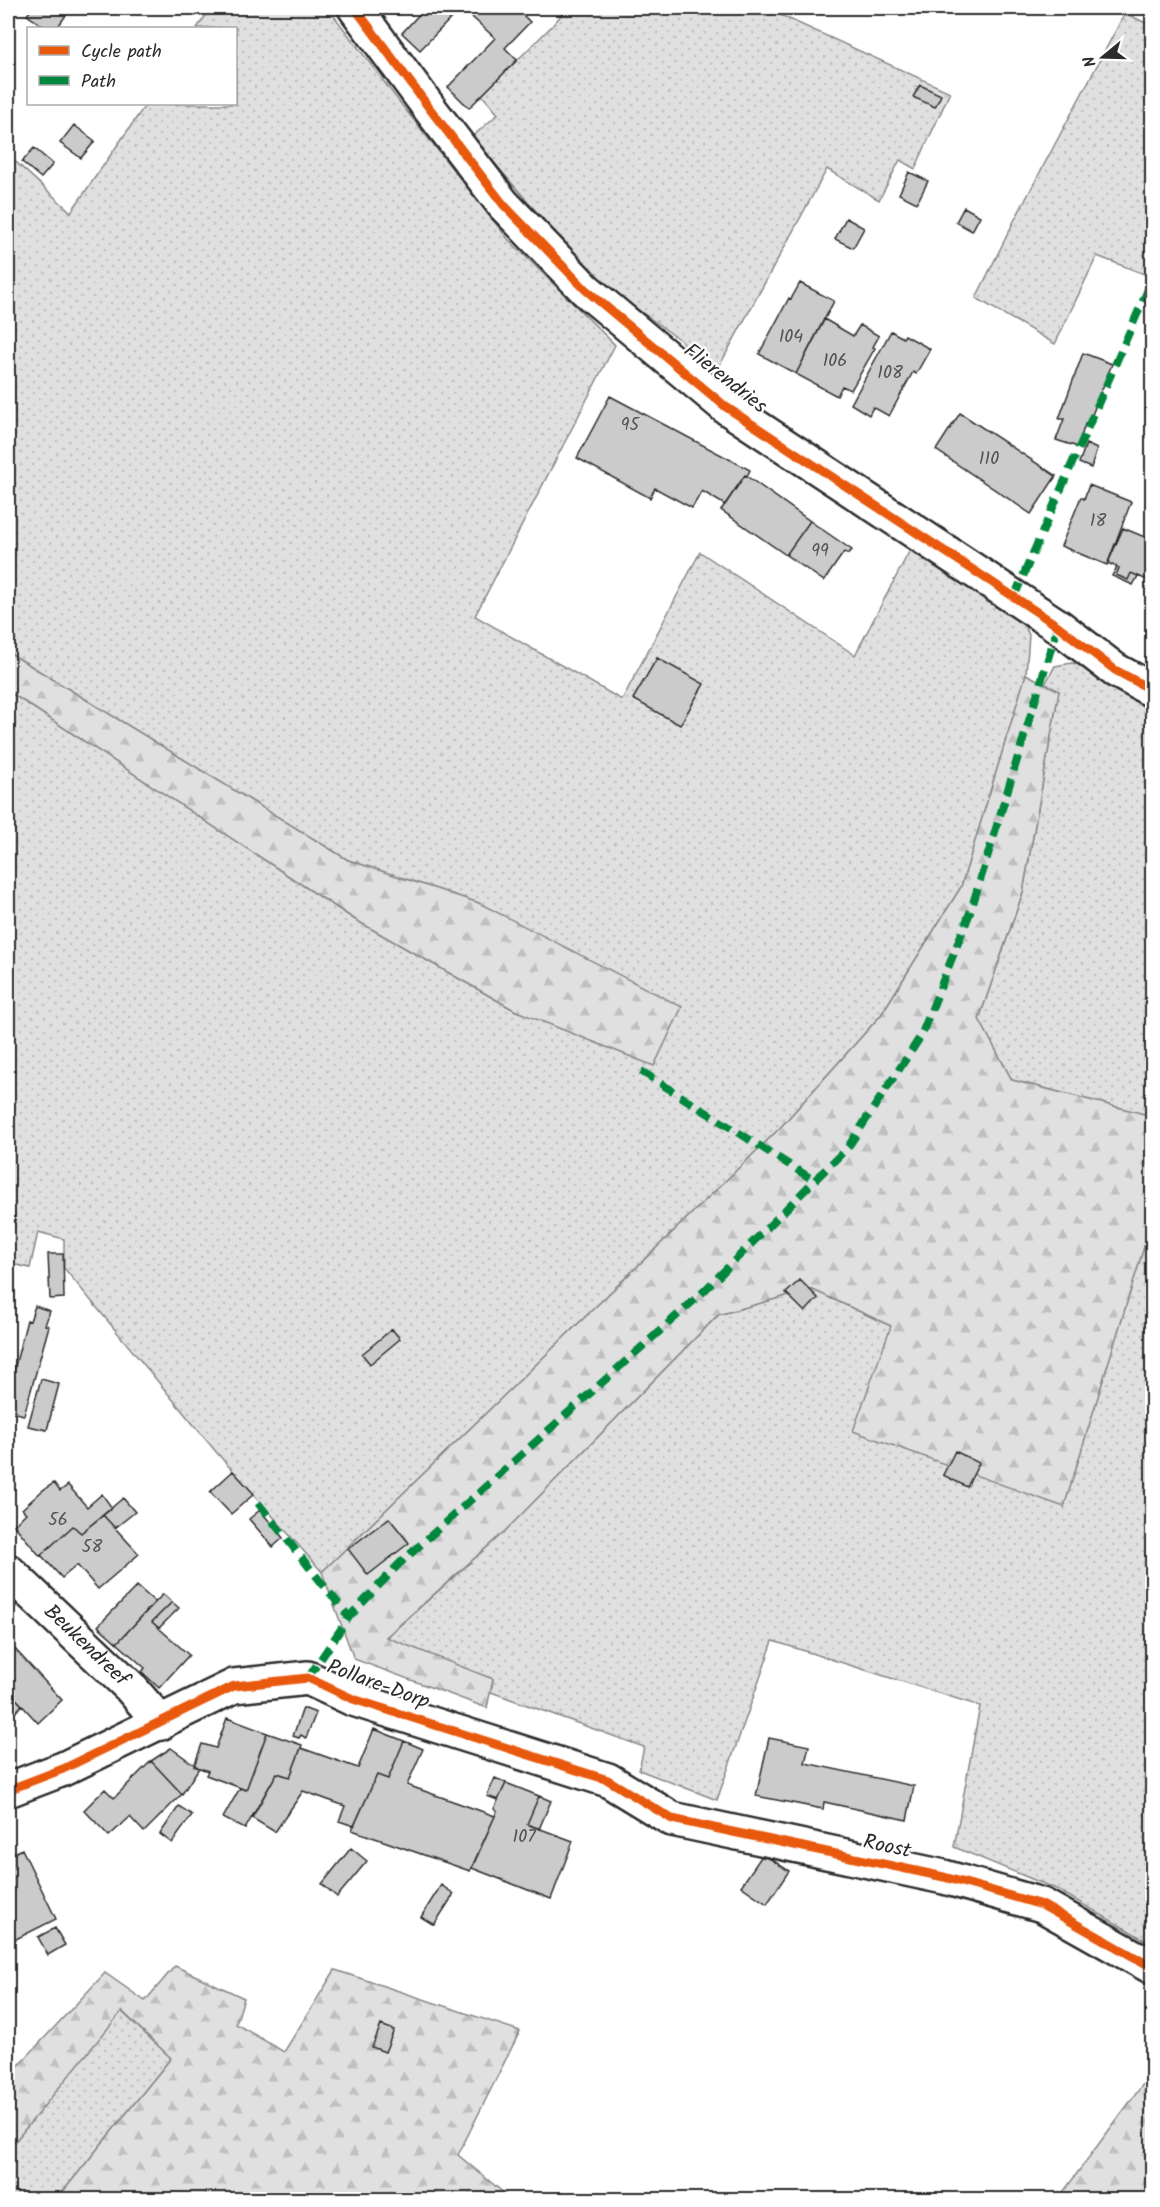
<svg xmlns="http://www.w3.org/2000/svg" width="1160" height="2207" viewBox="0 0 1160 2207" font-family="Kalam,sans-serif">
<style>
.grass{fill:url(#grass-dots);stroke:#868686;stroke-width:1.5}
.forest{fill:url(#forest-firs);stroke:#868686;stroke-width:1.5}
.building{fill:#cbcbcb;stroke:#2b2b2b;stroke-width:1.5}
.lines{fill:none;stroke-linecap:round;stroke-linejoin:round}
.minor-casing{stroke:#2b2b2b;stroke-width:38}
.minor{stroke:#fff;stroke-width:33}
.quiet{stroke:#00873e;stroke-width:8;stroke-dasharray:15 8;stroke-linecap:butt}
.cycleway-casing{stroke:#fff;stroke-width:13}
.cycleway{stroke:#e8590c;stroke-width:9}
.labels{text-anchor:middle;dominant-baseline:central;stroke-width:4.5;stroke-linejoin:round;paint-order:stroke}
.number-label{font-size:18px;fill:#535353}
.street-label{font-size:21px;fill:#2b2b2b;stroke:#fff}
</style>
<defs>
<pattern id="grass-dots" width="8" height="8" patternUnits="userSpaceOnUse" patternTransform="scale(1.5)"><rect width="8" height="8" fill="#e0e0e0"/><path d="M2 2h.1M6 6h.1" fill="none" stroke="#c0c0c0" stroke-width="1.8" stroke-linecap="round"/></pattern>
<pattern id="forest-firs" width="22" height="20" patternUnits="userSpaceOnUse" patternTransform="scale(1.5)"><rect width="22" height="20" fill="#e0e0e0"/><path d="M5 1l3.5 6h-7zM16 11l3.5 6h-7z" fill="#c0c0c0"/></pattern>
</defs>
<rect width="100%" height="100%" fill="#fff"/>
<filter id="ink" filterUnits="userSpaceOnUse"><feTurbulence type="fractalNoise" baseFrequency=".0167" numOctaves="2"/><feDisplacementMap in="SourceGraphic" scale="12" xChannelSelector="R" yChannelSelector="G"/><feConvolveMatrix kernelMatrix="1 2 1 2 8 2 1 2 1" color-interpolation-filters="sRGB"/></filter>
<g filter="url(#ink)">
<!-- grass -->
<path class="grass" d="M211,8H328L401,104L508,239L615,345L475,616L622,700L700,552L855,655L910,550L1020,617L1029,635L1026,674L961,887L881,1015L779,1129L322,1572L217,1453L64,1268V1239L38,1232L30,1268L8,1263V691L354,919L516,1011L479,903L348,860L8,652V155L71,212L146,104H236V28H197Z
M567,8H765L950,92L915,169L900,160L879,200L827,169L716,372L680,340L592,276L472,137L498,114L482,95L552,26Z
M1125,13L1152,26V277L1097,256L1055,344L976,298L1014,221Z
M1072,663L1089,668L1152,711V1116L1012,1080L979,1019L1023,892L1059,691L1045,684L1055,666Z
M1152,1221V1944L1056,1889L954,1847L980,1706L773,1641L717,1800L639,1770L644,1747L491,1692L493,1680L386,1638L505,1531L718,1315L811,1289L891,1326L1064,1506Z
M121,2011L171,2058L57,2199L8,2200V2150Z"/>
<!-- forest -->
<path class="forest" d="M8,652L348,860L479,903L682,1007L654,1066L516,1011L354,919L8,691Z
M1026,674L1059,691L1023,892L979,1019L1012,1080L1152,1116V1221L1064,1507L853,1431L891,1326L811,1289L718,1315L505,1531L386,1637L493,1679L487,1708L354,1659L322,1572L779,1129L881,1015L961,887Z
M175,1966L244,1998L236,2024L284,2052L335,1970L520,2031L458,2155L511,2199H57L171,2058L122,2011L8,2150V2077L105,1973L145,2001Z
M1152,2072V2199H1058Z"/>
<!-- building -->
<path class="building" d="M32,8H71L57,28H46L27,15Z
M425,8H461L420,50L402,33Z
M462,8H516L530,22L505,48L517,60L469,108L448,87L495,38Z
M920,85L941,95L935,107L913,97Z
M74,125L95,141L81,158L60,143Z
M34,148L53,164L41,178L22,162Z
M909,172L928,181L917,203L899,194Z
M964,207L980,216L972,231L956,222Z
M846,218L864,228L853,248L835,239Z
M800,283L834,301L796,374L759,354L789,298L791,299Z
M824,319L853,336L860,325L879,336L873,347L875,348L851,390L842,386L837,396L796,374Z
M891,331L903,338L905,335L930,349L916,374L913,372L889,416L873,407L869,415L851,404Z
M1083,353L1112,364L1088,425L1085,424L1078,447L1056,440L1064,419H1059Z
M610,396L750,470L747,476L745,475L725,505L702,491L692,508L655,488L650,498L577,458Z
M960,413L1056,476L1031,514L936,450Z
M1086,444L1097,449L1091,468L1079,463Z
M745,475L810,521L786,555L721,510Z
M1089,485L1131,502L1107,565L1061,546L1081,497L1084,499Z
M810,521L852,550L848,554L844,552L824,581L786,555Z
M1123,528L1152,540V582L1131,573L1128,580L1116,575L1119,568L1108,563Z
M1117,567L1119,568L1116,575L1128,580L1131,573L1138,576L1133,585L1112,576Z
M657,658L704,684L680,725L633,699Z
M48,1254H63L64,1298L50,1299Z
M800,1280L818,1298L805,1312L786,1293Z
M35,1306L50,1311L45,1325L49,1326L24,1415L8,1411V1393L27,1320L30,1321Z
M392,1329L400,1339L370,1364L362,1354Z
M41,1379L59,1384L47,1430L28,1426Z
M955,1451L979,1463L967,1487L943,1475Z
M233,1471L254,1494L231,1514L210,1492Z
M54,1483L60,1491L68,1485L87,1507L102,1494L112,1508L81,1533L73,1526L40,1556L14,1525L26,1513L22,1509L43,1490Z
M123,1498L135,1512L115,1528L103,1515Z
M260,1510L283,1538L273,1547L249,1519Z
M103,1515L139,1554L98,1589L77,1565L62,1578L41,1555L73,1526L81,1533Z
M389,1518L409,1543L368,1575L348,1549Z
M137,1586L155,1602L117,1643L98,1626Z
M8,1594L18,1604L8,1615Z
M163,1594L172,1602L152,1622L189,1655L159,1688L142,1672L145,1668L117,1643Z
M172,1602L179,1608L159,1628L152,1622Z
M13,1647L62,1700L38,1723L8,1690V1652Z
M8,1690L22,1705L9,1719L8,1717Z
M303,1708L316,1713L306,1738L301,1735L299,1738L293,1736Z
M227,1718L267,1733L246,1790L206,1775L208,1771L194,1766L202,1744L216,1748Z
M374,1729L404,1741L388,1779L377,1775L354,1826L339,1821L345,1806L303,1791L275,1832L252,1818L277,1773L290,1777L301,1748L358,1768Z
M267,1733L302,1745L290,1777L277,1773L245,1829L223,1818L240,1788L246,1790Z
M769,1738L809,1746L805,1763L914,1786L907,1820L824,1802L823,1809L756,1796Z
M404,1741L423,1749L407,1785L495,1816L470,1871L352,1830L377,1775L388,1779Z
M171,1748L199,1768L182,1794L151,1761Z
M151,1761L182,1794L144,1832L130,1817L109,1836L84,1810L105,1789L114,1798Z
M495,1778L506,1783L498,1800L487,1796Z
M506,1783L539,1796L527,1824L573,1841L551,1899L472,1868L495,1816L497,1811L494,1809Z
M539,1796L551,1801L539,1829L527,1824Z
M179,1806L192,1815L172,1843L160,1834Z
M351,1848L367,1861L337,1897L322,1884Z
M22,1849L56,1919L10,1942L8,1938V1856Z
M763,1854L789,1871L767,1904L741,1886Z
M441,1885L454,1894L434,1925L421,1917Z
M55,1928L65,1945L48,1955L38,1937Z
M381,2025L394,2030L385,2052L372,2047Z"/>
<g class="lines">
<!-- minor casing -->
<g class="minor-casing">
<g id="minor">
<path d="M355,8L430,109L503,204L586,290L726,407L1058,626L1115,670L1152,690"/>
<path id="s1" d="M8,1571L129,1686L161,1723"/>
<path d="M8,1790L63,1769L234,1686L308,1678L353,1699L608,1780L672,1819L944,1877L1042,1905L1152,1967"/>
</g>
</g>
<!-- minor -->
<use href="#minor" class="minor"/>
<!-- quiet -->
<path class="quiet" d="M1014,597L1152,280
M641,1071L815,1181
M258,1503L349,1617
M308,1678L349,1617L400,1563L700,1295L848,1147L921,1036L971,910L1058,626"/>
<!-- cycleway casing -->
<g class="cycleway-casing">
<path id="cycleway" d="M355,8L430,109L503,204L586,290L726,407L1058,626L1115,670L1152,690
M8,1790L63,1769L234,1686L308,1678L353,1699L608,1780L672,1819L944,1877L1042,1905L1152,1967"/>
</g>
<!-- cycleway -->
<use href="#cycleway" class="cycleway"/>
</g>
</g>
<g class="labels">
<!-- number labels -->
<g class="number-label">
<text x="791" y="337">104</text>
<text x="835" y="361">106</text>
<text x="890" y="373">108</text>
<text x="630" y="425">95</text>
<text x="989" y="459">110</text>
<text x="1098" y="521">18</text>
<text x="820" y="551">99</text>
<text x="58" y="1520">56</text>
<text x="92" y="1547">58</text>
<text x="524" y="1837">107</text>
</g>
<!-- street labels -->
<g class="street-label">
<text transform="translate(725 379) rotate(38)">Flierendries</text>
<text stroke="none"><textPath href="#s1" startOffset="108">Beukendreef</textPath></text>
<text transform="translate(378 1685) rotate(20)">Pollare-Dorp</text>
<text transform="translate(887 1847) rotate(12)">Roost</text>
</g>
</g>
<!-- margin -->
<rect width="1160" height="2207" fill="none" stroke="#fff" stroke-width="30"/>
<rect x="15" y="15" width="1130" height="2177" fill="none" stroke="#2b2b2b" stroke-width="2" filter="url(#ink)"/>
<!-- legend -->
<rect x="27" y="27" width="210" height="78" fill="#ffffff" stroke="#aaaaaa" stroke-width="1.5"/>
<rect x="39" y="46" width="30" height="9" fill="#e8590c" stroke="#aaaaaa" stroke-width="1.5"/>
<text x="81" y="57" font-size="18" fill="#2b2b2b">Cycle path</text>
<rect x="39" y="76" width="30" height="9" fill="#00873e" stroke="#aaaaaa" stroke-width="1.5"/>
<text x="81" y="87" font-size="18" fill="#2b2b2b">Path</text>
<!-- north arrow -->
<g transform="translate(1103 57) rotate(251)" stroke="#ffffff" stroke-width="4.5" paint-order="stroke">
<path d="M0-4.5L10 22L0 15L-10 22Z" fill="#2b2b2b"/>
<text y="-9" font-size="16" font-weight="bold" text-anchor="middle" fill="#2b2b2b">N</text>
</g>
</svg>
